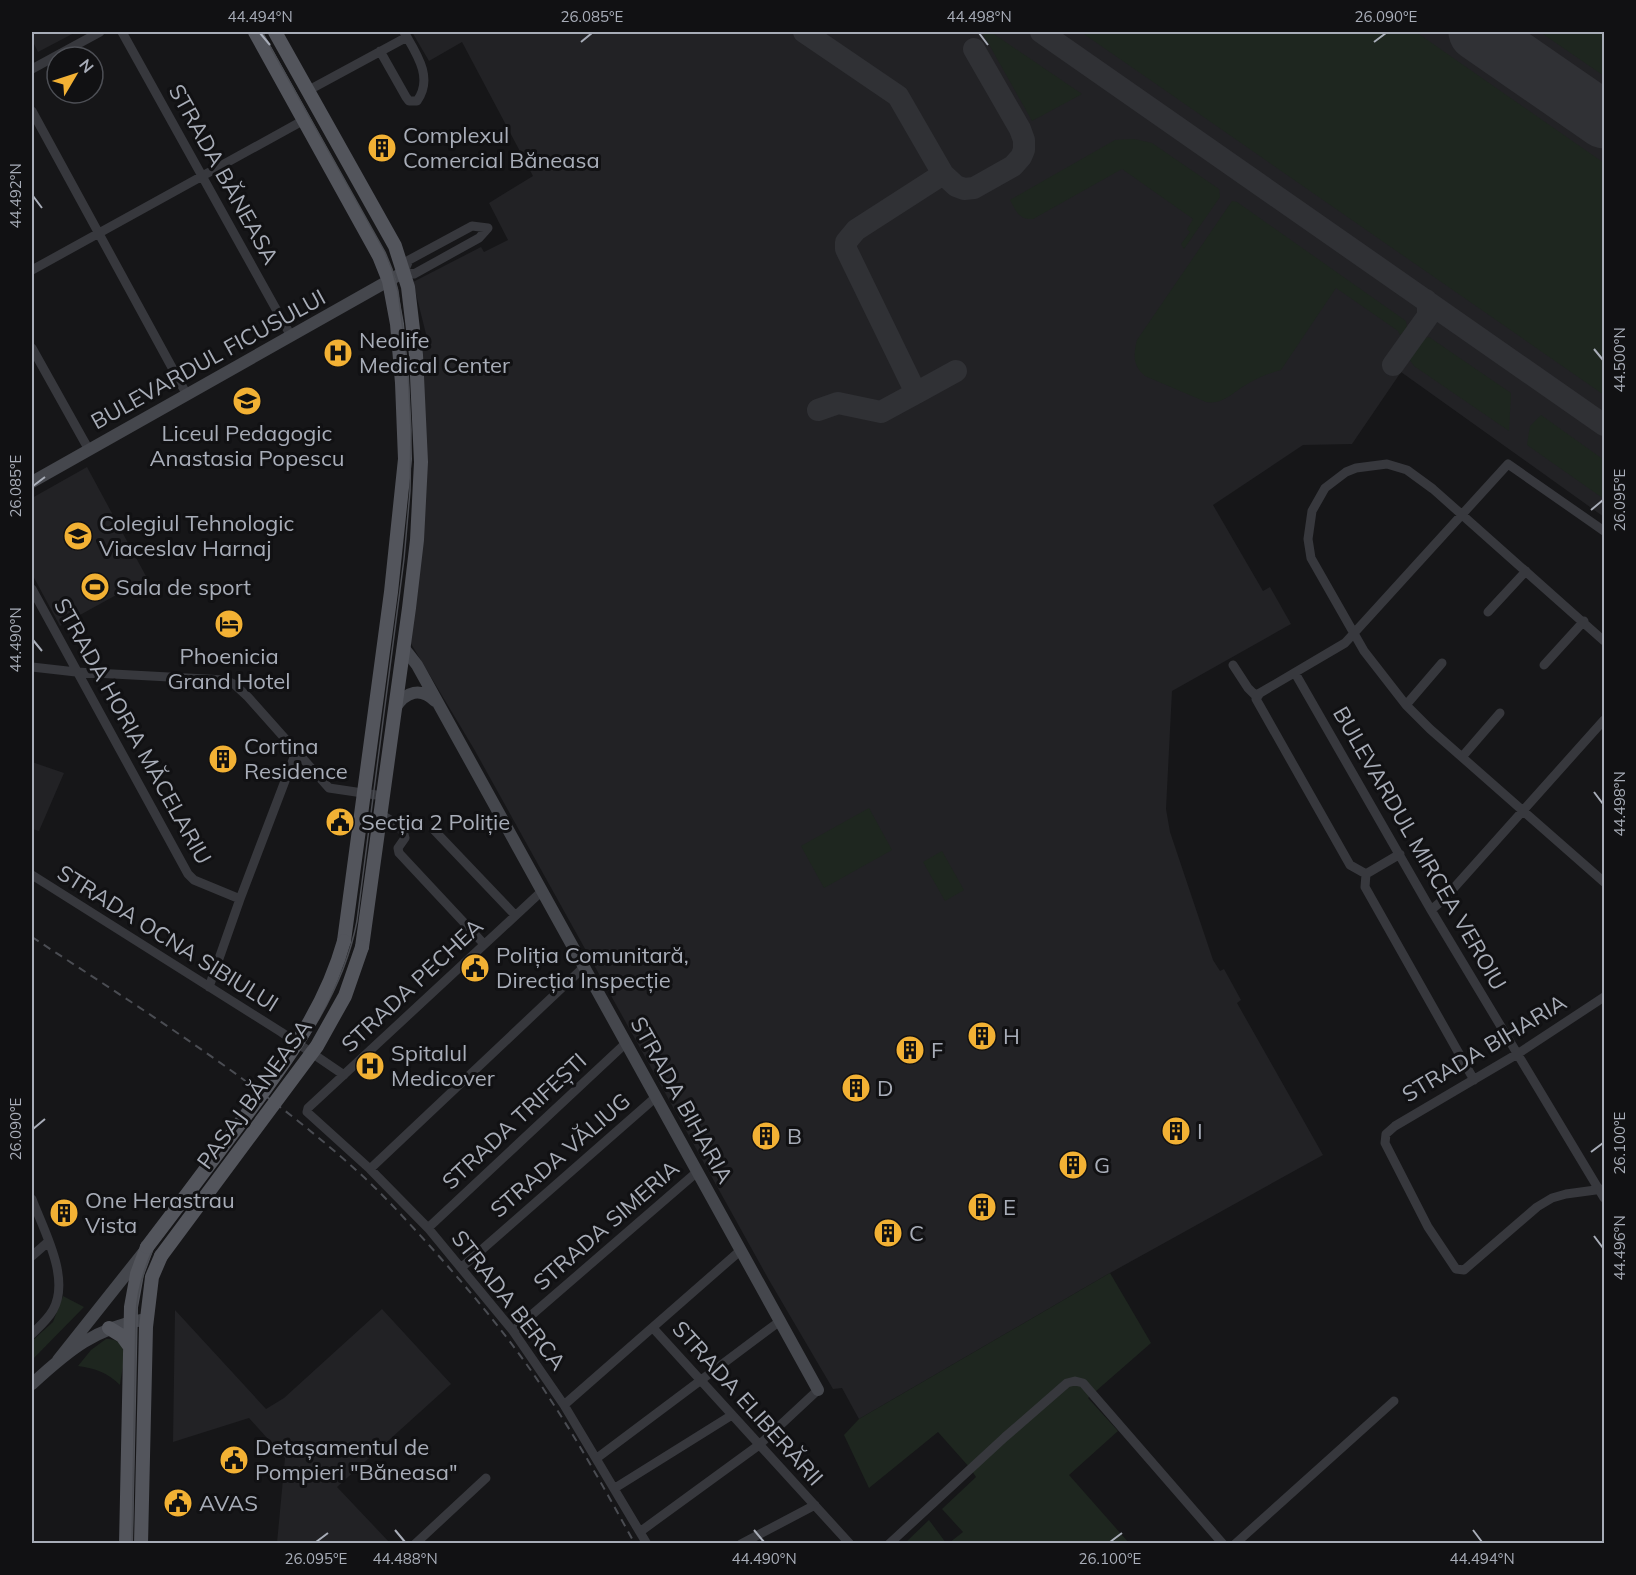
<svg xmlns="http://www.w3.org/2000/svg" width="1636" height="1575" viewBox="0 0 1636 1575" font-family="Mulish,sans-serif">
<style>
.built{fill:#222225}
.green{fill:#1e261f}
.lines{fill:none;stroke-linecap:round;stroke-linejoin:round}
.taxiway{stroke:#303135;stroke-width:22}
.runway{stroke:#303135;stroke-width:57}
.street{stroke:#37383d;stroke-width:9}
.secondary{stroke:#45474d;stroke-width:12}
.primary{stroke:#53555c;stroke-width:14}
.tram{stroke:#4a4c52;stroke-width:1.5}
.rail{stroke:#4a4c52;stroke-width:2;stroke-dasharray:8 6;stroke-linecap:butt}
.primary-bridge{stroke:#53555c;stroke-width:14}
.ticks{fill:none;stroke:#a8adb8;stroke-width:2}
.labels{text-anchor:middle;dominant-baseline:central;stroke-width:6;stroke-linejoin:round;paint-order:stroke}
.poi-label{font-size:22px;fill:#a8adb8;stroke:#111113;text-anchor:start}
.street-label{font-size:22px;fill:#a8adb8;stroke:#111113}
.neatline{fill:none;stroke:#a8adb8;stroke-width:2}
.ticks-label{font-size:15px;text-anchor:middle;fill:#a8adb8}
</style>
<rect width="100%" height="100%" fill="#161618"/>
<!-- built -->
<path class="built" d="M32,32H76L38,52L32,40Z
M412,32H1604V517L1401,372L1352,444L1303,445L1213,505L1263,591L1270,587L1291,624L1172,691L1166,809L1170,832L1213,960L1220,971L1224,969L1241,1000L1237,1003L1323,1155L1110,1273L859,1419L842,1388L833,1389L769,1280L474,749L410,642L419,345L427,338L413,282L481,247L484,252L508,240L489,203L533,176L462,42L429,61Z
M87,467L147,578L60,626L32,574V498Z
M32,762L64,773L39,831L32,829Z
M382,1309L451,1384L337,1487L390,1543H277L285,1458L249,1418L173,1442L175,1310L266,1409L284,1398Z"/>
<!-- green -->
<path class="green" d="M982,32H991L1082,94L1032,121Z
M1081,32H1416L1604,163V395Z
M1540,32H1604V76Z
M1134,139L1152,143L1219,189L1220,197L1184,249L1181,244L1190,232L1187,229L1193,219L1122,169L1033,219C1019,220 1016,211 1010,200L1115,140Z
M1232,201L1237,202L1406,321L1407,328L1400,335L1398,331L1336,288L1281,370C1270,373 1259,377 1249,383C1234,391 1224,405 1206,402L1145,376C1133,366 1133,355 1137,340Z
M1429,337L1511,393L1509,431L1414,366L1409,359L1423,339Z
M1541,415L1604,460V499L1527,445L1530,426Z
M869,808L892,850L824,888L801,846Z
M942,851L964,890L945,901L923,862Z
M1110,1273L1151,1343L1088,1398L1118,1431L1069,1475L1129,1543H949L963,1532L942,1509L976,1477L970,1468L938,1432L869,1488L844,1435L859,1419Z
M63,1296L84,1307L32,1360V1341L53,1322Z
M106,1339C133,1339 122,1366 120,1385C108,1373 95,1368 78,1366L91,1350Z
M929,1520L946,1543H905Z"/>
<g class="lines">
<!-- taxiway -->
<path class="taxiway" d="M804,32L898,96L943,174L956,186L964,189L974,188L1013,166L1021,157L1024,150V140L1020,129L974,49
M1041,32L1604,425
M943,174L856,230L846,242V249L916,393L956,371
M1393,365L1428,316V306L1426,300
M818,410L838,403L881,412L916,393"/>
<!-- runway -->
<path class="runway" d="M1477,32L1604,120"/>
<!-- street -->
<path class="street" d="M122,32L291,336
M380,51L406,97L409,101H417C434,78 416,53 404,32
M32,69L100,32
M309,90L407,37
M32,111L187,395
M472,226L488,228L479,238L414,274L404,272L409,260Z
M32,270L304,120
M32,348L89,450
M32,589L188,874L194,880L240,899
M1488,612L1526,571
M1604,641L1433,489L1407,470L1387,464L1356,468L1346,472L1325,488L1312,511L1308,539L1311,558L1364,651L1406,705L1430,729L1604,882
M1233,665L1248,688L1255,695L1260,693L1345,643L1508,464L1604,531
M1544,665L1584,621
M32,667L76,672L225,680L234,684L248,697L329,788L383,796
M1295,673L1431,910L1604,1198
M1260,693L1256,699L1350,865L1366,874L1400,854
M1406,705L1442,663
M1462,757L1500,713
M380,814C390,820 403,826 405,838L398,848L399,853L484,944
M433,829L515,915
M1366,874L1365,887L1474,1080
M32,875L281,1032L344,1075
M542,891L308,1108L307,1112L370,1169L428,1228L513,1331L564,1405L647,1544
M1431,910L1444,899L1604,720
M209,987L240,899L296,752
M370,1169L584,967
M1603,1189L1566,1194L1552,1198L1537,1207L1464,1270L1456,1269L1428,1227L1385,1143L1386,1134L1395,1126L1519,1053L1604,997
M32,1199C43,1229 71,1278 53,1310C48,1319 40,1326 32,1334
M428,1228L626,1043
M32,1256L48,1242
M462,1267L656,1097
M653,1328L850,1544
M513,1331L697,1172
M564,1405L741,1250
M597,1458L780,1321
M615,1488L732,1415
M641,1531L759,1445L818,1390
M415,1544L486,1478
M741,1544L815,1505
M889,1544L1005,1437L1067,1383L1075,1381L1083,1383L1223,1544
M1235,1544L1394,1401"/>
<!-- secondary -->
<path class="secondary" d="M32,482L404,272
M403,647L417,665L818,1390
M395,708C406,691 421,687 435,701
M58,1360L143,1253
M32,1384C69,1350 95,1328 146,1319"/>
<!-- primary -->
<path class="primary" d="M255,32L379,256L389,281L397,324L402,383L405,459L391,592L344,941
M275,32L395,246L408,287L416,355L421,462L417,540L409,608L362,947
M109,1328L122,1336L130,1347
M126,1544L131,1307L137,1274L147,1247
M141,1544L146,1327L152,1277L161,1256"/>
<!-- tram -->
<path class="tram" d="M132,1544L136,1315C137,1291 143,1271 153,1249C183,1209 213,1168 243,1128C290,1065 342,1000 357,921L404,559L410,491L411,430L408,370L398,291L392,269L385,252L262,32"/>
<!-- rail -->
<path class="rail" d="M32,937C143,1010 257,1081 356,1170C382,1193 406,1220 429,1245C472,1293 515,1344 550,1399C581,1446 608,1495 635,1544"/>
<!-- primary-bridge -->
<path class="primary-bridge" d="M147,1247C177,1208 206,1169 235,1130C279,1071 324,1013 344,941
M161,1256L317,1046L345,996L362,947"/>
</g>
<!-- ticks -->
<path class="ticks" d="M260,33L270,45M979,33L988,45M581,42L592,33M1374,42L1386,33M33,196L42,208M1594,349L1603,360M33,486L45,477M1591,510L1603,500M33,640L42,651M1594,792L1603,804M33,1129L45,1119M1591,1152L1603,1143M1594,1236L1603,1248M395,1530L405,1542M754,1530L764,1542M1473,1530L1482,1542M316,1542L328,1533M1110,1542L1122,1533"/>
<!-- icons -->
<defs>
<g id="building-disc" transform="scale(1.5)"><circle r="9.5" fill="#f2b134" stroke="#111113"/><path d="M-4-6H4V6H1V3H-1V6H-4ZM-2.5-4.3h1.7v1.8h-1.7ZM.8-4.3h1.7v1.8H.8ZM-2.5-1h1.7V.8h-1.7ZM.8-1h1.7V.8H.8Z" fill="#111"/></g>
<g id="hospital-disc" transform="scale(1.5)"><circle r="9.5" fill="#f2b134" stroke="#111113"/><path d="M-5-5h3v3.5h4V-5h3V5h-3V1.5h-4V5h-3Z" fill="#111"/></g>
<g id="school-disc" transform="scale(1.5)"><circle r="9.5" fill="#f2b134" stroke="#111113"/><path d="M0-5L7-2L0 1L-7-2ZM-4 1L0 2.5L4 1V4Q0 6-4 4Z" fill="#111"/></g>
<g id="stadium-disc" transform="scale(1.5)"><circle r="9.5" fill="#f2b134" stroke="#111113"/><path d="M0-5a6.5 5 0 1 0 0 10a6.5 5 0 1 0 0-10ZM-3.5-1.8h7v3.6h-7Z" fill="#111"/></g>
<g id="hotel-disc" transform="scale(1.5)"><circle r="9.5" fill="#f2b134" stroke="#111113"/><path d="M-6-4.5h1.5V1H6V5H4.5V3h-9V5H-6ZM-4 0a1.8 1.8 0 1 1 3.6 0ZM.5 0V-2.5h3Q6-2.5 6 0Z" fill="#111"/></g>
<g id="civic-disc" transform="scale(1.5)"><circle r="9.5" fill="#f2b134" stroke="#111113"/><path d="M-.6-6.5H3V-4.5H.6V-3L4-1V1h2V6H-6V1h2V-1L-.6-3ZM-1.2 2.5V6h2.4V2.5Z" fill="#111"/></g>
</defs>
<g fill-rule="evenodd">
<use href="#building-disc" x="382" y="148"/>
<use href="#hospital-disc" x="338" y="353"/>
<use href="#school-disc" x="247" y="401"/>
<use href="#school-disc" x="78" y="536"/>
<use href="#stadium-disc" x="95" y="587"/>
<use href="#hotel-disc" x="229" y="624"/>
<use href="#building-disc" x="223" y="759"/>
<use href="#civic-disc" x="340" y="822"/>
<use href="#civic-disc" x="475" y="968"/>
<use href="#building-disc" x="982" y="1036"/>
<use href="#building-disc" x="910" y="1050"/>
<use href="#hospital-disc" x="370" y="1066"/>
<use href="#building-disc" x="856" y="1088"/>
<use href="#building-disc" x="1176" y="1131"/>
<use href="#building-disc" x="766" y="1136"/>
<use href="#building-disc" x="1073" y="1165"/>
<use href="#building-disc" x="982" y="1207"/>
<use href="#building-disc" x="64" y="1213"/>
<use href="#building-disc" x="888" y="1233"/>
<use href="#civic-disc" x="234" y="1460"/>
<use href="#civic-disc" x="178" y="1503"/>
</g>
<g class="labels">
<!-- poi labels -->
<g class="poi-label">
<text x="403" y="135">Complexul<tspan x="403" dy="25">Comercial Băneasa</tspan></text>
<text x="359" y="340">Neolife<tspan x="359" dy="25">Medical Center</tspan></text>
<text x="247" y="433" text-anchor="middle">Liceul Pedagogic<tspan x="247" dy="25">Anastasia Popescu</tspan></text>
<text x="99" y="523">Colegiul Tehnologic<tspan x="99" dy="25">Viaceslav Harnaj</tspan></text>
<text x="116" y="587">Sala de sport</text>
<text x="229" y="656" text-anchor="middle">Phoenicia<tspan x="229" dy="25">Grand Hotel</tspan></text>
<text x="244" y="746">Cortina<tspan x="244" dy="25">Residence</tspan></text>
<text x="361" y="822">Secția 2 Poliție</text>
<text x="496" y="955">Poliția Comunitară,<tspan x="496" dy="25">Direcția Inspecție</tspan></text>
<text x="1003" y="1036">H</text>
<text x="931" y="1050">F</text>
<text x="391" y="1053">Spitalul<tspan x="391" dy="25">Medicover</tspan></text>
<text x="877" y="1088">D</text>
<text x="1197" y="1131">I</text>
<text x="787" y="1136">B</text>
<text x="1094" y="1165">G</text>
<text x="85" y="1200">One Herastrau<tspan x="85" dy="25">Vista</tspan></text>
<text x="1003" y="1207">E</text>
<text x="909" y="1233">C</text>
<text x="255" y="1447">Detașamentul de<tspan x="255" dy="25">Pompieri "Băneasa"</tspan></text>
<text x="199" y="1503">AVAS</text>
</g>
<!-- street labels -->
<g class="street-label">
<text transform="translate(224 174) rotate(61)">STRADA BĂNEASA</text>
<text transform="translate(208 359) rotate(-29)">BULEVARDUL FICUSULUI</text>
<text transform="translate(133 731) rotate(61)">STRADA HORIA MĂCELARIU</text>
<text transform="translate(1420 848) rotate(60)">BULEVARDUL MIRCEA VEROIU</text>
<text transform="translate(168 938) rotate(32)">STRADA OCNA SIBIULUI</text>
<text transform="translate(412 985) rotate(-43)">STRADA PECHEA</text>
<text transform="translate(1484 1048) rotate(-31)">STRADA BIHARIA</text>
<text transform="translate(254 1094) rotate(-54)">PASAJ BĂNEASA</text>
<text transform="translate(682 1100) rotate(61)">STRADA BIHARIA</text>
<text transform="translate(514 1121) rotate(-43)">STRADA TRIFEȘTI</text>
<text transform="translate(560 1155) rotate(-41)">STRADA VĂLIUG</text>
<text transform="translate(606 1225) rotate(-41)">STRADA SIMERIA</text>
<text transform="translate(509 1300) rotate(52)">STRADA BERCA</text>
<text transform="translate(748 1403) rotate(48)">STRADA ELIBERĂRII</text>
</g>
</g>
<!-- border -->
<rect width="1636" height="1575" fill="none" stroke="#111113" stroke-width="66"/>
<!-- north arrow -->
<g transform="translate(75 75) rotate(51)"><circle r="28" fill="#111113" stroke="#4d4f55" stroke-width="1.5"/>
<path d="M0-4.5L10 22L0 15L-10 22Z" fill="#f2b134"/>
<text y="-9" font-size="16" font-weight="bold" text-anchor="middle" fill="#a8adb8">N</text>
</g>
<rect x="33" y="33" width="1570" height="1509" class="neatline"/>
<g class="ticks-label">
<text x="260" y="22">44.494°N</text>
<text x="592" y="22">26.085°E</text>
<text x="979" y="22">44.498°N</text>
<text x="1386" y="22">26.090°E</text>
<text transform="translate(16 196) rotate(-90)" y="5">44.492°N</text>
<text transform="translate(1620 360) rotate(-90)" y="5">44.500°N</text>
<text transform="translate(16 486) rotate(-90)" y="5">26.085°E</text>
<text transform="translate(1620 500) rotate(-90)" y="5">26.095°E</text>
<text transform="translate(16 640) rotate(-90)" y="5">44.490°N</text>
<text transform="translate(1620 804) rotate(-90)" y="5">44.498°N</text>
<text transform="translate(16 1129) rotate(-90)" y="5">26.090°E</text>
<text transform="translate(1620 1143) rotate(-90)" y="5">26.100°E</text>
<text transform="translate(1620 1248) rotate(-90)" y="5">44.496°N</text>
<text x="316" y="1564">26.095°E</text>
<text x="405" y="1564">44.488°N</text>
<text x="764" y="1564">44.490°N</text>
<text x="1110" y="1564">26.100°E</text>
<text x="1482" y="1564">44.494°N</text>
</g>
</svg>
